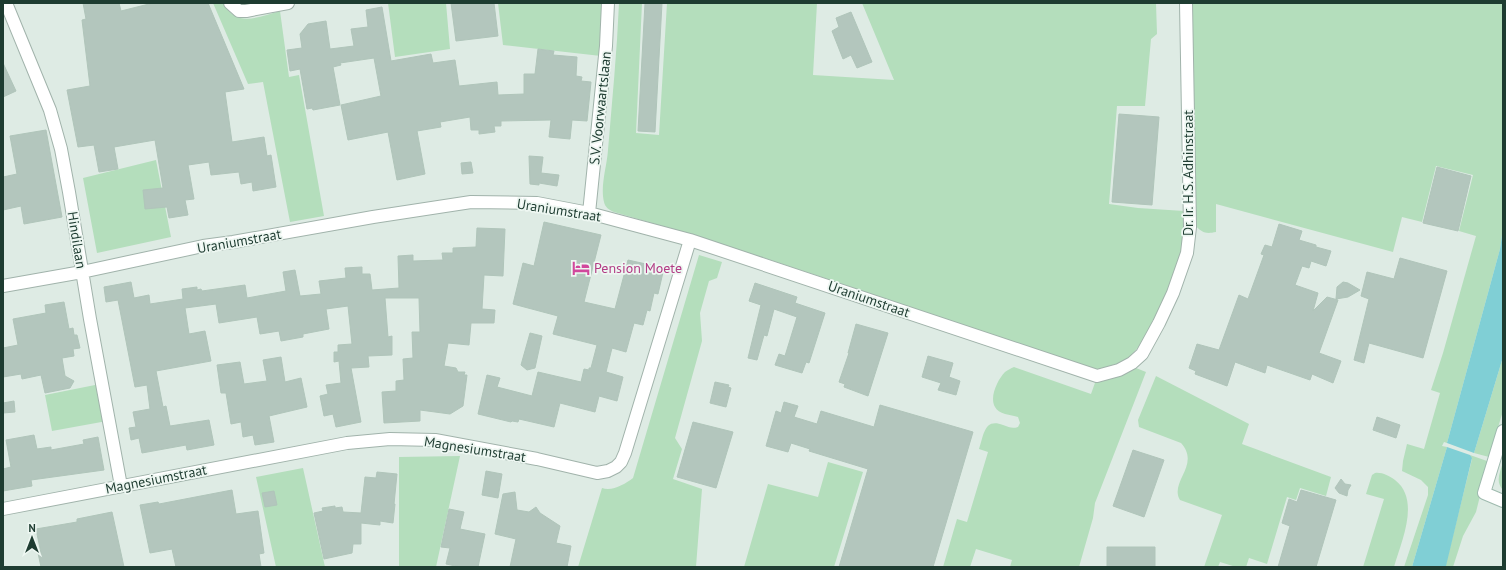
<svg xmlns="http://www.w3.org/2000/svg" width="1506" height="570" viewBox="0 0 1506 570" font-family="'PT Sans',sans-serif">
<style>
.green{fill:#b4debc}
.water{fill:#80cfd5}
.building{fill:#b3c6bd;stroke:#b0c5ba}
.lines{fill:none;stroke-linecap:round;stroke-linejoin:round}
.street-casing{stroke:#a1b3ab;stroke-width:14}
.secondary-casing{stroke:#9ebaae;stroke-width:14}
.street{stroke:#fff;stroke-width:12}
.secondary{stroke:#fff;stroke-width:12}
.labels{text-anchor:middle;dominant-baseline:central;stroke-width:3.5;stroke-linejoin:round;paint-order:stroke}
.street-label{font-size:14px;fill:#1e3c31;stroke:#eef7f2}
.hotel-label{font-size:14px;fill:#b23c85;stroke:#eef7f2;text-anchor:start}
</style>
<rect width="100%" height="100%" fill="#deebe4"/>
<!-- green -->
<path class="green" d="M213,3H223C237,28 258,17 280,11L289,77L299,75L324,216L290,222L263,82L248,84Z
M388,3H446L450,49L395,57Z
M498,3H601V56L503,45Z
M619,3H642L636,133L659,135L667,3H817L813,75L894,80L862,3H1156L1157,34L1151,39L1145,106H1117L1109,204L1138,208L1184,211L1183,242L1176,274L1148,336L1126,361L1100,369L1086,368C929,315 773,257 614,212C609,210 605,207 604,202C600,186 607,166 608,150C612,101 617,52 619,3Z
M1191,3H1503V228L1500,249L1447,443L1444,442L1442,446L1447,447L1412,567H1404L1428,495V487L1421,480L1402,471L1403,461L1407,444L1424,449L1440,393L1431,390L1443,353L1476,236L1459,231L1473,175L1436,166L1422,222L1402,217L1393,252L1216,204V232C1206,234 1202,233 1195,225Z
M156,160L171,237L97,253L83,178Z
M699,255L722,262L717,278L709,281L700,313L702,341L675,438L682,449L673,479L702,489L696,567H578L602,488C612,492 625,484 633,478Z
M1503,357V411L1489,457L1474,453Z
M1014,367L1091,394L1096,380C1111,378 1124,376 1136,368L1146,372L1095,503L1093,518L1079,567H1010L1012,560L976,549L970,567H943L957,519L967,522L988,452L979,449C984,435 984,418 1003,425C1009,427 1012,429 1018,427L1020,423L1018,417C1011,415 998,414 995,407C989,397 998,379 1005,372C1008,370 1011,368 1014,367Z
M1156,376L1249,424L1242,444L1331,477L1326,496L1300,488L1296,500L1287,497L1267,564L1249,558L1246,567H1236L1220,562L1218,567H1204L1222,515L1180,500C1169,482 1201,465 1181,443L1139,427L1138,420Z
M100,384L107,421L52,431L45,395Z
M1470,455L1487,461L1488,464L1476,512L1463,536L1453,567H1445L1472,459Z
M460,456L436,567H399V457Z
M828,462L863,472L834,567H744L768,484L818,497Z
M1503,462V490C1495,481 1500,473 1503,462Z
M303,468L325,567H276L256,477Z
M1375,473C1382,472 1389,476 1395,480C1421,500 1401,542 1394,567H1363L1384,499L1366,494L1372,475Z"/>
<!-- water -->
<path class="water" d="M1503,228V357L1474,453L1447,443L1500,249Z
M1447,447L1470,455L1472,458L1446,566L1412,567Z"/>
<!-- building -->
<path class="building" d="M83,3H119L121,11L153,3H208L244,89L225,92L232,142L264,137L267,156L271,155L276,187L253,191L252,182L241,184L239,172L211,175L209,162L188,165L194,199L185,200L188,215L169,218L167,207L145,209L143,190L163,188L155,140L114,147L118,169L99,172L94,145L78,147L67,90L90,86L82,20L86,19Z
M451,3H494L498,36L456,41Z
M645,3H662L655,132L638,131Z
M382,7L391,61L431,54L433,63L455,60L459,86L497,82L498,95L524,94V74H535L538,49L554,51L553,55L577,57L576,76L582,77L581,81L591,82L587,121L572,120L570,139L549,137L551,120L501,121V126H494L495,132L479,134V130H471L470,117L440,122L441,127L417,131L425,174L397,180L388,132L348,140L341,105L381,96L374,58L340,63L341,65L333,67L340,105L313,110L312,108L307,109L300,69L290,71L287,50L302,48L300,34L308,24L326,21L330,49L354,46L351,29L368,27L366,10Z
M851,12L872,62L857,68L851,55L843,59L832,31L839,27L836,18Z
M3,63L16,91L3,97Z
M1119,114L1159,117L1152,205L1112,202Z
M46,130L62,217L24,224L21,206L3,210V177L17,174L10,136Z
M529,156L543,157L541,173L559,175L557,186L539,183V185L530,184Z
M471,162L473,173L462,174L461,163Z
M1437,167L1471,176L1458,231L1423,223Z
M544,222L601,235L584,302L615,309L628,260L664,268L658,294L654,293L650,311L647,310L643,325L634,323L626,352L612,348L606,372L623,377L617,401L599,396L595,412L560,403L554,427L519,419L518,422L512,421L511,422L478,414L487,375L500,378L497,387L532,396L538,372L581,382L584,369L589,370V368H591L597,345L553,334L558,316L513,304L523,263L534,266Z
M1279,224L1302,231L1299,240L1316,245V247L1331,251L1326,266L1311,261L1309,268L1302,266L1295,285L1318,293L1313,311L1327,297L1338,300L1319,353L1341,361L1333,383L1312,374L1310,380L1267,365L1265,373L1235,362L1227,386L1195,374L1196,371L1189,368L1197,344L1219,350L1239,295L1248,299L1264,255L1261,254L1265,245L1272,247Z
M477,228L505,229L503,276L484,275L482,309L495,310L494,323H471L469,345L448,343L444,366L456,368L458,372H465L464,375H467L463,406L450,414L420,410V421L384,423L382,392L396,391V381L404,380L403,359L413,358L412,332H420L419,298H385L388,337L392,336V355L368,356L369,367L351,368L361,422L336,427L333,414L324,416L320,396L328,394L326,385L341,383L339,361L334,362V352H338V345L352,344L348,306L326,309L329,329L303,334V337L281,341L279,331L260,334L257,317L219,323L216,304L185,308L189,334L205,331L211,361L156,371L163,407L166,406L170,426L209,420L214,445L187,450L186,445L142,453L139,438L131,440L129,428L136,427L133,412L150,409L147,385L135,387L118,300L106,302L104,287L131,282L134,298L149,295L150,304L183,299L182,289L197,287V290L201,289L202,291L245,285L247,298L286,291L283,272L295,270L300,296L321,294L319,281L346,278L345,268L362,267V274H370L372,290L399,288L398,256L413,255V261L443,260L442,253H453V248L476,247Z
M1400,258L1447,271L1423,358L1369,343L1364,363L1354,360L1369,299L1361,296L1367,272L1394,279Z
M1343,282L1348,283L1360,290L1348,297L1336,299L1337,287Z
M755,283L797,297L795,303L825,313L809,363L806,362L802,373L775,365L779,354L785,356L797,317L774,309L767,336L764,335L757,360L748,358L761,305L749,301Z
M64,302L69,329L73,328L74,335H77L80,348L73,349L74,356L62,358L65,376L74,381L70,388L45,393L41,375L22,379L21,374L3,377V348L18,345L13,319L46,313L45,305Z
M856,324L888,333L868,396L844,387L845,384L839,382L849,353H848Z
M530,333L542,336L535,368L527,370L521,365Z
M928,356L953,363L949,377L960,381L956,395L938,390L941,383L922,377Z
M281,357L285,382L301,378L307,407L269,416L274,442L255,445L253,435L243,437L241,422L231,424L226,393H221L217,365L240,362L244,384L267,381L263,360Z
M715,382L729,385L728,387L731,388L726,407L710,403Z
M14,401L15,412L3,413V403Z
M784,402L798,406L794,417L817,424L821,411L874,427L880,405L973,432L933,567H839L868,469L809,451L810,449L791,443L788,452L766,446L776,411L781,413Z
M1377,417L1400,425L1396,438L1373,430Z
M693,422L733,432L716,488L677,477Z
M34,435L37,449L51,447V450L84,444L83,440L98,437L104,470L31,480L32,486L3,491V469L11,467L6,440Z
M1133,450L1164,460L1144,517L1113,506Z
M486,471L502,474L498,498L482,495Z
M377,472L397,474L394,504H395L393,523L380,521V525L361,523V544H353L352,553L324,559L314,513L323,511L322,508L335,506V508L342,507L343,512L361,513L365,477L376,478Z
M1341,479L1345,484L1351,485L1348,490L1347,496L1339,493L1335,488Z
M232,490L236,514L258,511L264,553L259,554L261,567H176L172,549L150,553L140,505L158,502L159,504Z
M1301,490L1336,500L1316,567H1278L1290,526L1282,523L1289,499L1297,502Z
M274,491L277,505L265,507L262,493Z
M515,492L517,510L529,512L536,507L540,513L560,526L556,543L571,546L567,567H510L516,539L495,534L503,494Z
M449,509L464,512L460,529L485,534L478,567H460L446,564L450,548L441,547Z
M112,512L124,567H41L38,553H41L36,529L77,522V519Z
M1107,547H1155V567H1107Z"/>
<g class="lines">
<!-- street casing -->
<g class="street-casing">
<path id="street" d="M6,3L50,110L61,149L69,192L90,319L121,486
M230,3L239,11H246L288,3
M589,213L606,46L608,3
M3,286L82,272L203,246L233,242L373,217L471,202L537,203L589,213L690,240L1097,376L1119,370L1132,363L1142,354L1159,323L1173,293L1187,253L1190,227L1186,3
M3,509L347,443L390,439L435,440L537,459L597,473L608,471L616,467L621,462L625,453L690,240"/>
</g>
<!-- secondary casing -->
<g class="secondary-casing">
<path id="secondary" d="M1503,431L1484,493L1503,501"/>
</g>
<!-- street -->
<use href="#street" class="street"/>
<!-- secondary -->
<use href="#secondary" class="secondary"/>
</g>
<!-- icons -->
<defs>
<g id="hotel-bare" transform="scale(1.38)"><path d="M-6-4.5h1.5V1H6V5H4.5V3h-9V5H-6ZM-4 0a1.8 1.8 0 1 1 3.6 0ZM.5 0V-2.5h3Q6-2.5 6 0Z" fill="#d1479c" stroke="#eef7f2" stroke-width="2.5" paint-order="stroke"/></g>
</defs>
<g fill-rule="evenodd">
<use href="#hotel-bare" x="581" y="268"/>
</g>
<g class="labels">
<!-- street labels -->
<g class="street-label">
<text transform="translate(600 108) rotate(-84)">S.V. Voorwaartslaan</text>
<text transform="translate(1188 173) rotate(-90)">Dr. Ir. H.S. Adhinstraat</text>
<text transform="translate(559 210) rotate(9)">Uraniumstraat</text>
<text transform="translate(77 240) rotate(81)">Hindilaan</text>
<text transform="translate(239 241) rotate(-10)">Uraniumstraat</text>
<text transform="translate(869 299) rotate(19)">Uraniumstraat</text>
<text transform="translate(475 449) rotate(9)">Magnesiumstraat</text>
<text transform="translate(156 479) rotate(-11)">Magnesiumstraat</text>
</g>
<!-- hotel labels -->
<g class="hotel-label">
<text x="594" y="268">Pension Moete</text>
</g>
</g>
<!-- border -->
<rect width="1506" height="570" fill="none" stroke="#1e3c31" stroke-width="8"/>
<!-- north arrow -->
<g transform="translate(32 538)" stroke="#eef7f2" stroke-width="3" paint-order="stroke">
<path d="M0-3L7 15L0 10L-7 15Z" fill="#1e3c31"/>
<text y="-6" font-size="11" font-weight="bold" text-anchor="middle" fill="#1e3c31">N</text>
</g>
</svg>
